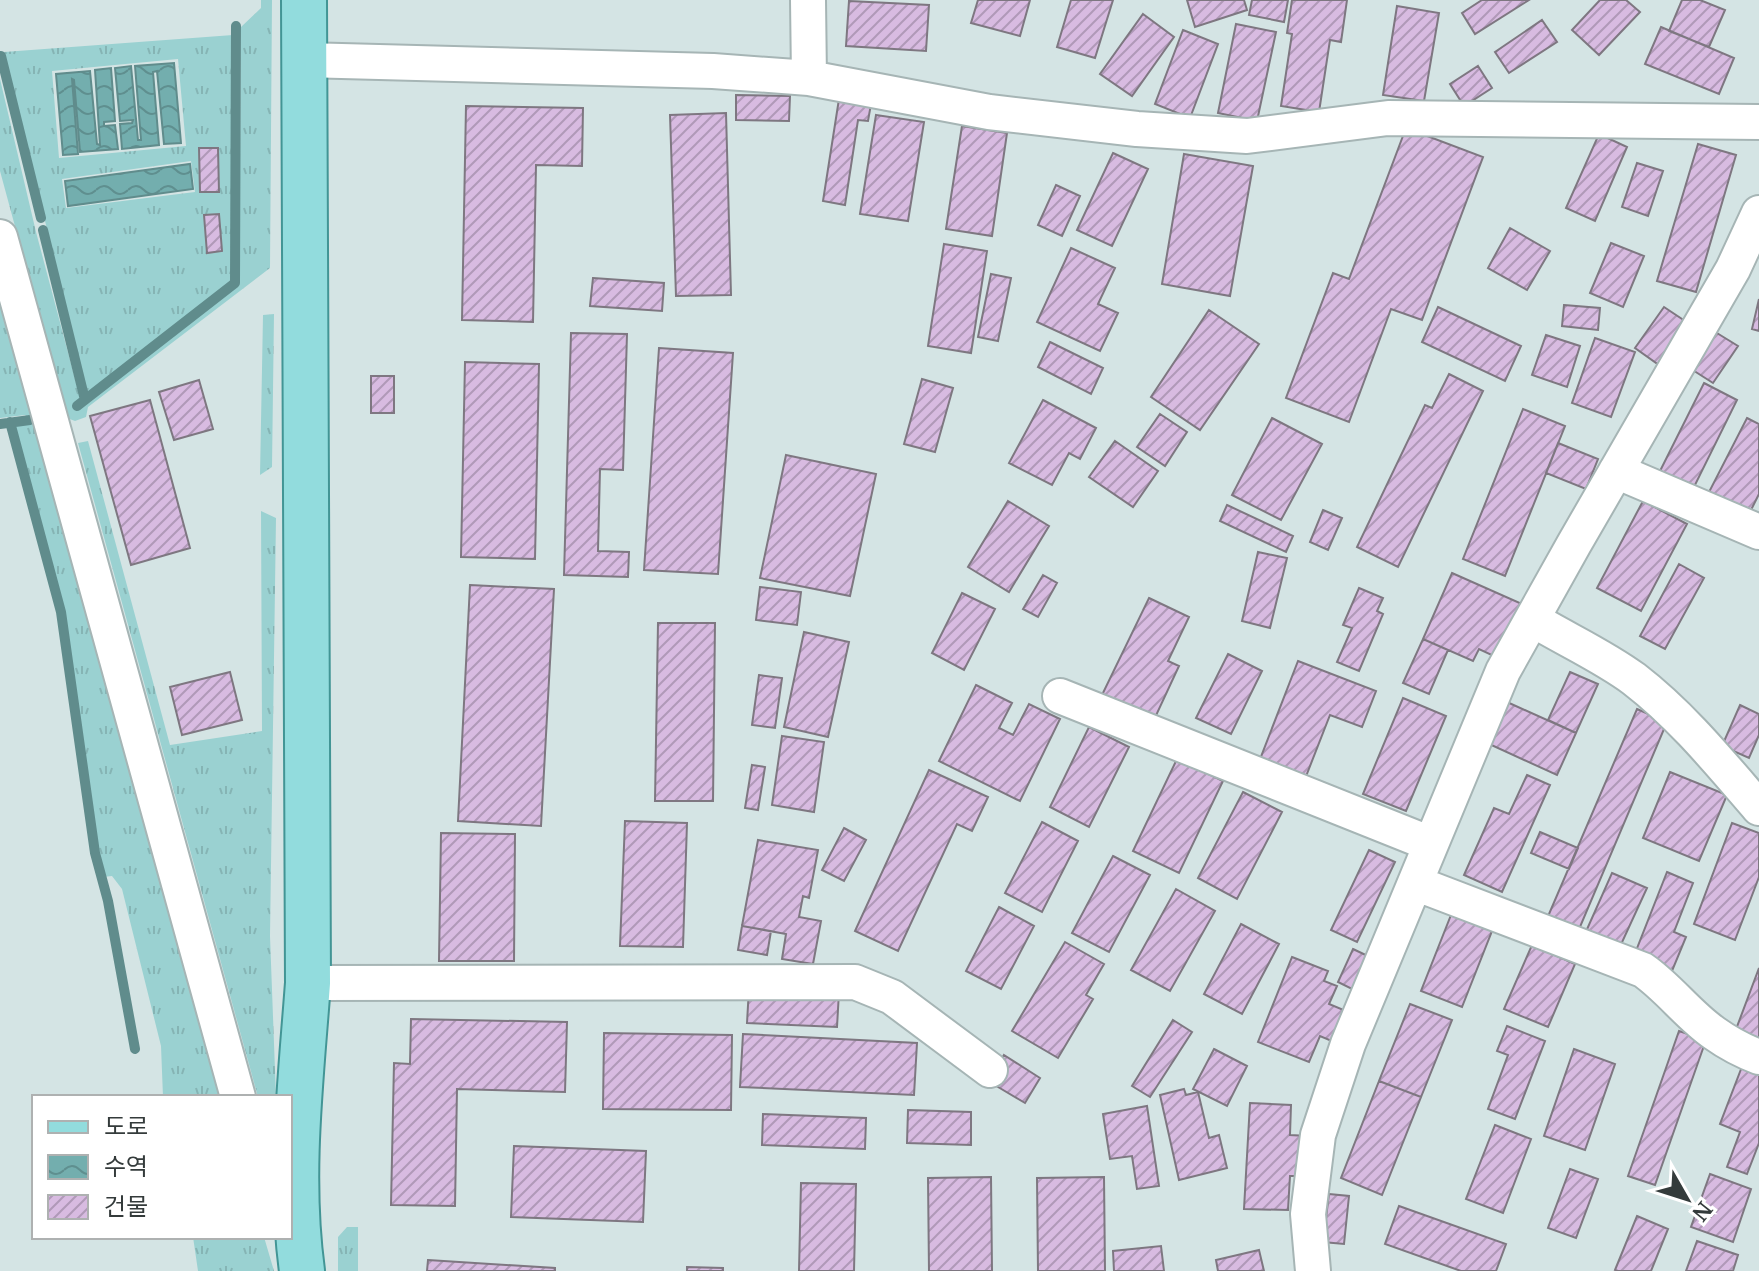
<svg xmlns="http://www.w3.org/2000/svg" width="1759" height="1271" viewBox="0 0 1759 1271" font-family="'Noto Serif','Noto Sans KR',serif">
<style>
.grass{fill:url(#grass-tufts);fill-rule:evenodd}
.water{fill:url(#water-waves);stroke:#608c8c;stroke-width:2}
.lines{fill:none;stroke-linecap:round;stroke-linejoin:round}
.stream{stroke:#608c8c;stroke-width:10}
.building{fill:url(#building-hatch);stroke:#7e7781;stroke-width:2}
.minor-casing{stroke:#a6b5b5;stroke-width:38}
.primary-casing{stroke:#429595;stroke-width:48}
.minor{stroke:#fff;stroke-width:34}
.primary{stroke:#92dcdd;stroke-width:44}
</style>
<defs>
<pattern id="grass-tufts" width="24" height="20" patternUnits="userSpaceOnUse" patternTransform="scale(2)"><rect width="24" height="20" fill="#9ad1d1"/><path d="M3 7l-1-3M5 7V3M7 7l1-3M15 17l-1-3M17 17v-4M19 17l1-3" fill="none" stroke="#85b4b4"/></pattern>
<pattern id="water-waves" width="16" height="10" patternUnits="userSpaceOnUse" patternTransform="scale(2)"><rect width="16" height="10" fill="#73aeae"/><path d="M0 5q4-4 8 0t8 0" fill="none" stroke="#5f8f8f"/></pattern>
<pattern id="building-hatch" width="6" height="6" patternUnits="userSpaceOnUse" patternTransform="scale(2)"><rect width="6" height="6" fill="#d8bbe1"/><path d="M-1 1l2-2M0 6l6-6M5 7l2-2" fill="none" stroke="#b099b8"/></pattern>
</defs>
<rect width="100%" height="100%" fill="#d4e4e4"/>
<!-- grass -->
<path class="grass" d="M261,0H272L270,268L88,407L86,417L75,421L67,418L0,171V79L36,232L82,405L239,284L241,27L261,8Z
M233,35L231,281L87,394L4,52ZM178,59L186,146L59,158L52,71ZM191,161L195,192L66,208L62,179Z
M0,299L224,1097H163L161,1046L122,889L112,876L103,877L97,852L82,756L78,705L69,662L63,611L13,424L29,423V419L25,415L0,418Z
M274,314L272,467L260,475L263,315Z
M88,441L170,745L262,731L261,511L276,518L270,936L276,1097H258L78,443Z
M347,1227H358V1271H338V1237Z
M193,1237H264L274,1271H198Z"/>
<!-- water -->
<path class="water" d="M174,63L181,143L164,144L157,71L153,72L159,145L122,149L120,124L132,123L133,120L120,121L115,68L131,66L138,140H141L135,66Z
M111,68L115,121L104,122V126L115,125L118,149L80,152L74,80L72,79L78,154L63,155L56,74L90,71L97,144L100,145L95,70Z
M190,164L193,189L68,206L65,181Z"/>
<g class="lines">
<!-- stream -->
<path class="stream" d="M1,56L41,218
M43,230L85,400
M77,406L235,283L236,26
M10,422L61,612L95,853L108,901L135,1049
M0,424L30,420"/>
</g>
<!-- building -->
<path class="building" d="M978,0H1030L1020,36L971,23Z
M1071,0H1113L1095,58L1057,47Z
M1187,0H1244L1247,10L1195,27Z
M1252,0H1288L1284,22L1249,15Z
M1292,0H1347L1341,42L1330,40L1319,112L1281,106L1292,34L1287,33Z
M1482,0H1529L1475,34L1462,13Z
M1600,0H1626L1640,12L1599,55L1572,30Z
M1682,0H1700L1725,10L1709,47L1669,31Z
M849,1L929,5L926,51L846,46Z
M1397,6L1439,13L1424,101L1383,95Z
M1143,14L1174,37L1132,96L1100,74Z
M1542,20L1557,42L1509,73L1495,52Z
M1236,24L1276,32L1257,121L1218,113Z
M1661,27L1734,58L1719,94L1645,64Z
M1183,30L1218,44L1190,118L1155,104Z
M1478,66L1492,88L1464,106L1450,84Z
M736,95L790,96L789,121L736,120Z
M839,99L871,104L868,121L858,120L845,205L823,201Z
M466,106L583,108L582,166L536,165L533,322L462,320Z
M726,113L731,295L676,296L670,115Z
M876,115L924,122L908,221L860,214Z
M962,126L1007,133L992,236L946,229Z
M1406,128L1483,157L1422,320L1391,309L1349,422L1286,398L1333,273L1349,279Z
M1599,134L1627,147L1595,221L1566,208Z
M1698,144L1736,155L1696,292L1657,281Z
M199,148H218L219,192H200Z
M1113,153L1148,169L1112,246L1077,230Z
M1184,154L1253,166L1230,296L1162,284Z
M1637,163L1663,171L1648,216L1622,207Z
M1056,185L1080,196L1062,236L1038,225Z
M219,214L222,251L207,253L204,215Z
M1510,228L1550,251L1527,290L1488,268Z
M1611,243L1644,256L1623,307L1590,293Z
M944,244L987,251L971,353L928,346Z
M1071,248L1115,268L1098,304L1118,313L1100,351L1037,322Z
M991,274L1011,278L998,341L978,337Z
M593,278L664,283L662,311L590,306Z
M1759,299V331L1752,329Z
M1564,305L1600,308L1598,330L1562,326Z
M1438,307L1521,346L1505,381L1422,342Z
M1664,307L1688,323L1659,365L1635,348Z
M1209,310L1259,344L1200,430L1151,397Z
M1712,330L1738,346L1713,383L1688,367Z
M571,333L627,334L623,470L600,469L598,551L629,552L628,577L564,575Z
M1546,335L1580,346L1567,387L1532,375Z
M1595,338L1635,352L1611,417L1572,403Z
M1050,342L1103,368L1091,394L1038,367Z
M659,348L733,353L718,574L644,570Z
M465,362L539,364L535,559L461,557Z
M1449,374L1483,391L1398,567L1357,547L1425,405L1432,408Z
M371,376H394V413H371Z
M922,379L953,388L935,452L904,444Z
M199,380L213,429L174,440L159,392Z
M1704,383L1737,400L1693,489L1659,473Z
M150,400L190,548L131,565L90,416Z
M1043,400L1096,428L1080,459L1069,453L1052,485L1009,463Z
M1523,409L1565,426L1505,576L1463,559Z
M1160,414L1187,432L1165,466L1137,447Z
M1272,418L1322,444L1281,520L1232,495Z
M1747,418L1759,424V494L1748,516L1708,494Z
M1115,441L1158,471L1133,507L1089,477Z
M1558,443L1598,459L1586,489L1546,473Z
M786,455L876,474L850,596L760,578Z
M1008,501L1049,526L1009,592L968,567Z
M1643,501L1687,524L1641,611L1597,588Z
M1227,505L1293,536L1286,552L1220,521Z
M1323,510L1342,518L1328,550L1310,542Z
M1258,552L1287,558L1270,628L1242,621Z
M1679,564L1704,578L1665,649L1640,636Z
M1452,573L1522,604L1498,658L1479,649L1473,661L1423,639Z
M1043,575L1057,583L1038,617L1023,609Z
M470,585L554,589L541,826L458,821Z
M760,587L801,592L797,625L756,620Z
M1359,588L1383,598L1377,611L1383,614L1359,671L1337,662L1352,628L1343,625Z
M962,593L995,609L964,670L932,653Z
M1149,598L1189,617L1168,661L1179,666L1153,722L1101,697Z
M658,623H715L713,801H655Z
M804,632L849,642L828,737L784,727Z
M1423,639L1448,650L1429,694L1403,683Z
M1228,654L1262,671L1231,734L1196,718Z
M1298,661L1376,691L1362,727L1330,715L1303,784L1257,767Z
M230,672L242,720L182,735L170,687Z
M1570,672L1598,684L1576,733L1548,720Z
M759,675L782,678L775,728L752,725Z
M976,685L1012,703L999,728L1013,735L1029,704L1060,719L1020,801L939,761Z
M1403,698L1446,716L1406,811L1363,794Z
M1507,702L1576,733L1557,775L1487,743Z
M1740,705L1759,714V735L1749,758L1722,746Z
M1637,709L1667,722L1577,934L1546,921Z
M1089,727L1129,747L1089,827L1050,807Z
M782,736L824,742L814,812L772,805Z
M1177,759L1223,781L1179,873L1133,851Z
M752,765L765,767L758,810L745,808Z
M929,770L988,797L972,831L957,824L898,951L855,931Z
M1670,772L1727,795L1699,861L1643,838Z
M1527,775L1550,785L1502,892L1464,875L1494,808L1509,814Z
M1243,792L1282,812L1237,899L1198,878Z
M625,821L687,823L683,947L620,946Z
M1042,822L1078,841L1042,912L1005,893Z
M1732,823L1759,833V877L1735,940L1694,924Z
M844,828L866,840L844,881L822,870Z
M1540,832L1578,848L1569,869L1531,853Z
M441,833L515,834L514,961H439Z
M758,840L818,850L809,898L803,896L799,917L821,921L813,964L782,959L786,934L742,926Z
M1369,850L1395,862L1357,942L1331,930Z
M1113,856L1150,875L1109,952L1072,933Z
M1667,872L1693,883L1674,932L1686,937L1672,971L1634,956Z
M1612,873L1647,888L1618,951L1584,936Z
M1176,889L1215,911L1170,991L1131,970Z
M999,907L1034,926L1001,989L966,971Z
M1451,915L1492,931L1462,1007L1421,991Z
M1241,924L1279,944L1242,1014L1204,994Z
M742,926L771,931L767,955L738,950Z
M1065,942L1104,964L1086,995L1093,999L1058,1058L1012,1031Z
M1532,945L1575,964L1548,1027L1504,1009Z
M1353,949L1370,957L1354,990L1338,982Z
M1292,957L1328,971L1324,981L1337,986L1329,1004L1346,1011L1334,1042L1320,1036L1309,1062L1258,1042Z
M1759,968V1041L1735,1032Z
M749,988L839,992L837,1027L747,1023Z
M1410,1004L1452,1020L1421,1097L1379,1081Z
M411,1019L567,1022L565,1092L457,1089L455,1206L391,1205L394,1063L410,1064Z
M1173,1020L1192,1032L1150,1097L1132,1086Z
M1507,1026L1545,1041L1515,1119L1488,1109L1508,1055L1497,1051Z
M1679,1031L1706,1040L1655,1185L1628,1176Z
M604,1033L732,1035L731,1110L603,1109Z
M743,1034L917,1043L914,1095L740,1087Z
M1214,1049L1247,1066L1227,1106L1193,1089Z
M1574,1049L1615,1064L1585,1150L1544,1136Z
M1004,1055L1040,1078L1025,1103L988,1081Z
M1743,1064L1759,1070V1143L1747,1174L1727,1167L1740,1132L1720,1124Z
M1379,1081L1421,1097L1382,1195L1341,1178Z
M1184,1089L1186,1095L1198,1092L1209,1138L1219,1135L1227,1168L1179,1180L1160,1095Z
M1250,1103L1291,1105L1290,1135L1308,1136L1306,1176H1290L1288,1210L1244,1209Z
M1147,1106L1159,1186L1137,1189L1132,1156L1110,1159L1103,1114Z
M908,1110L971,1112V1145L907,1143Z
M763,1114L866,1118L865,1149L762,1145Z
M1495,1125L1531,1139L1503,1213L1466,1199Z
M514,1146L646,1151L643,1222L511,1217Z
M1570,1169L1598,1179L1576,1238L1548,1228Z
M1710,1174L1751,1189L1733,1242L1691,1227Z
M991,1177L992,1271H929L928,1178Z
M1104,1177L1105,1271H1038L1037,1178Z
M801,1183L856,1184L854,1271H799Z
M1329,1194L1349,1196L1344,1244L1323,1242Z
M1399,1206L1506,1244L1496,1271H1461L1385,1244Z
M1637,1216L1668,1229L1651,1271H1618L1615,1270Z
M1697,1241L1738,1255L1733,1271H1686Z
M1161,1246L1164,1271H1114L1113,1251Z
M1259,1250L1264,1271H1218L1216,1260Z
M428,1260L555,1268V1271H427Z
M687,1267L723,1268V1271H687Z"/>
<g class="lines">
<!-- minor casing -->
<g class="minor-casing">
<path id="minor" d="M808,0L809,78
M304,60L713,71L809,78L989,112L1137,129L1247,136L1388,118L1759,122
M0,237L238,1097
M1616,471L1759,532
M1532,619C1565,639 1603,656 1634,679C1682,716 1720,763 1759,808
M1060,696L1431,844
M1415,883L1643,970C1669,988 1688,1015 1714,1033C1728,1043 1743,1051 1759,1057
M308,983L855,982L892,997L990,1070
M1313,1271L1308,1214L1318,1135L1348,1044L1503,671L1574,544L1733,269L1759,213"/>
</g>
<!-- primary casing -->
<g class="primary-casing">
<path id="primary" d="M302,1271C289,1176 301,1078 308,983L304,0"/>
</g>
<!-- minor -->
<use href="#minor" class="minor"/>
<!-- primary -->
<use href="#primary" class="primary"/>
</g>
<!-- legend -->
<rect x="32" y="1095" width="260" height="144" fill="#ffffff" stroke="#aeb1b1" stroke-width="2"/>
<rect x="48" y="1121" width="40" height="12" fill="#92dcdd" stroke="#aeb1b1" stroke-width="2"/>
<text x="104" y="1135" font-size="24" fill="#343b3b">도로</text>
<rect x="48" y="1155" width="40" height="24" fill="url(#water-waves)" stroke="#aeb1b1" stroke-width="2"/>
<text x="104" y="1175" font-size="24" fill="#343b3b">수역</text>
<rect x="48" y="1195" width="40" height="24" fill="url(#building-hatch)" stroke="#aeb1b1" stroke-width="2"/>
<text x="104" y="1215" font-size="24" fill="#343b3b">건물</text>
<!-- north arrow -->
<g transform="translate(1687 1199) rotate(129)" stroke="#ffffff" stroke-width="6" paint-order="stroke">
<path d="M0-6L14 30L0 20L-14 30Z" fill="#343b3b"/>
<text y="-12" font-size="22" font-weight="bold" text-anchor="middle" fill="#343b3b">N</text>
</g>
</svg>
